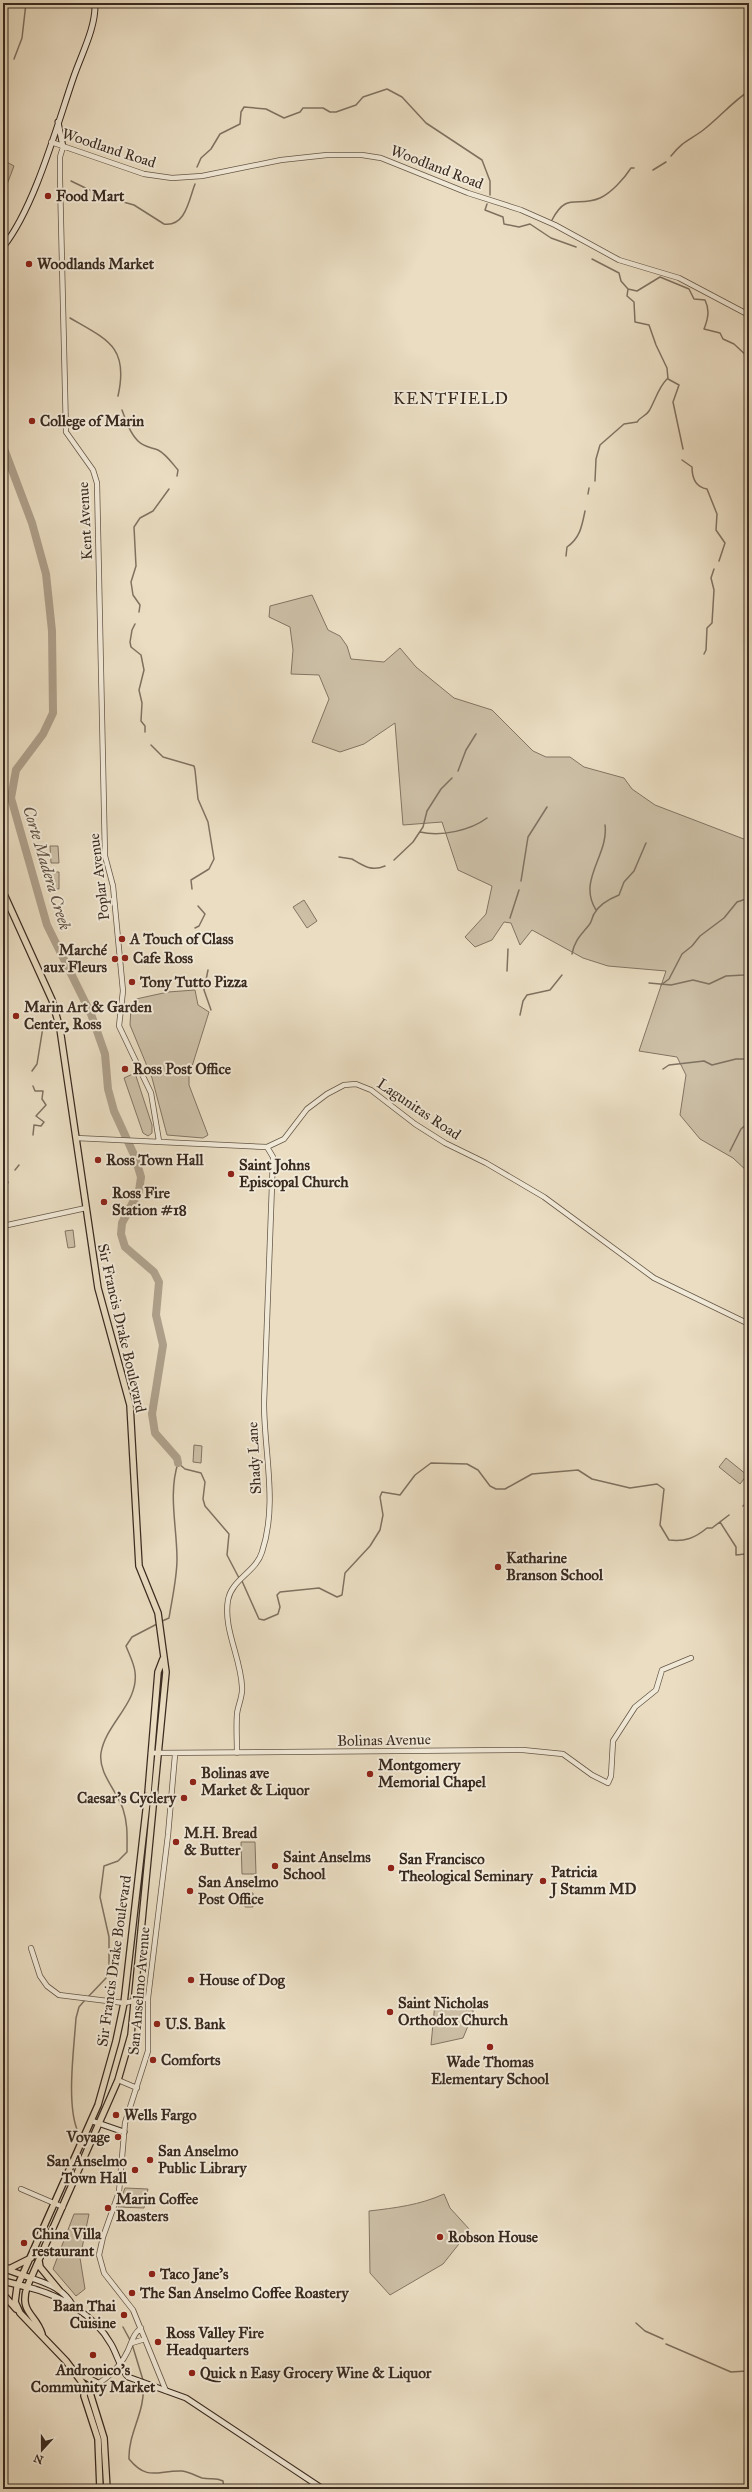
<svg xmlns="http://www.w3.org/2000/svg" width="752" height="2492" viewBox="0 0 752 2492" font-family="'IM FELL Great Primer',serif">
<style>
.green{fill:#ccbfa6;stroke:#827463}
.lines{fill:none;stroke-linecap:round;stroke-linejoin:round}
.stream{stroke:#7f7160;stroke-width:1.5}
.river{stroke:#aea08b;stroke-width:8}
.tertiary-casing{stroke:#655748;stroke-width:6}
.secondary-casing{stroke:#392a20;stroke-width:7}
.primary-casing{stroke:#392a20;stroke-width:8}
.tertiary{stroke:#f1e9d7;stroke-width:4.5}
.secondary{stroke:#f1e9d7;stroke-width:5}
.primary{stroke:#eaddc2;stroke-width:5.5}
.poi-dot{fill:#8f2418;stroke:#f1e9d7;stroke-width:1.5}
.labels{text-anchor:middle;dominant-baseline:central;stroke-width:4;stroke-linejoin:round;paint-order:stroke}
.street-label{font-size:15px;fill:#392a20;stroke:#f1e9d7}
.poi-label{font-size:15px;font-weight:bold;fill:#392a20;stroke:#f1e9d7;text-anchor:start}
.water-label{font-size:16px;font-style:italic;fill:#5c4d40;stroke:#f1e9d7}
.quarter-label{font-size:17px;letter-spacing:1px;fill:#392a20;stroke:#f1e9d7}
</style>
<rect width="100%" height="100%" fill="#eaddc2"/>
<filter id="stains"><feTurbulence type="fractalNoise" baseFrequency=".005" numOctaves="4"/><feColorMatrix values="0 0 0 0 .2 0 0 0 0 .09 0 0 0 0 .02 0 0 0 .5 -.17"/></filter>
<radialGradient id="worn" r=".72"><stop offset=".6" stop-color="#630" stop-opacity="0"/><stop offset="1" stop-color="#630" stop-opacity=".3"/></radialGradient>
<!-- green -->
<path class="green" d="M3,160L14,166L3,195Z
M312,595L328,630L340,636L347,646L351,659L384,662L400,648L416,667L454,698L492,710L533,751L546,757H570L584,767L624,778L632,789L655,805L749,841V1173L733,1158L700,1139L680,1115L686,1075L677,1057L639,1051L666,971L608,966L583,958L532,930L520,945L511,923L504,922L492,940L475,947L465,937L486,914L492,886L458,870L442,822L403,825L395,723L364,744L340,752L312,742L329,699L319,675L291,674L293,650L290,627L269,617L270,606Z
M50,846H58L59,863H51Z
M51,872H59V889H51Z
M304,900L317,921L307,928L293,907Z
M195,990L198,1005L209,1012L189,1076V1085L208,1135L203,1138L167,1135L152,1078L130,1025L131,1008L136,999L168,992Z
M135,1073L152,1125V1133L148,1136L143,1133L124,1078Z
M73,1230L75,1247L68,1248L65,1231Z
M194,1445L202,1446L201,1463L193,1462Z
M726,1458L747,1475L740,1484L719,1467Z
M241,1842H255L256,1874H242Z
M245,1893H253V1907H245Z
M473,2002V2014L463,2038L431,2045L435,2003Z
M125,2188L148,2189L144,2208L118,2207Z
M444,2194L450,2208L470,2230L443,2264L390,2295L370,2273L369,2211C395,2208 420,2205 444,2194Z
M74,2214H89L80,2258L85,2289L76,2296L53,2269Z"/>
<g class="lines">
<!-- stream -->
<path class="stream" d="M14,59L22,38L26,3
M671,156C683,141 688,141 702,131C719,118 732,102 749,91
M197,167L201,158L211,149L220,134L240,124L241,112L244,107L266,109L284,118L300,112L303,108H323L330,112H336L356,105L363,97L387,89L402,97L426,123L482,160L490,181V195
M653,170L666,162
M71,181L102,196L134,205L164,224C186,227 189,199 195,184
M487,204L485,210L503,217L504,224L519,227L530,224L551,238L576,247
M552,220C567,191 577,208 600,198C611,193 624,179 631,168H634
M592,259L619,273L621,281L628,289L637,291L660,277L689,289L694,299L705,300C710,310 708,319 704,329L720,333L723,339L734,344L749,358
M628,289L627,296L634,302L635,322L649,325L656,345L667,368L668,379L679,385L673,402L683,449
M70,318C108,340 129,347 118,396
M122,410C126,421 130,433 138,441C144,447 150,447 158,450C166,454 172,463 178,470L177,476
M682,460L692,467C692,478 695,487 707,489L717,514L716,530L725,543L719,561
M595,481L596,459L600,445L624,424L637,422C640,417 646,416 649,411C655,401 658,388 667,379
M588,494L589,488
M566,556L567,547C580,538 582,526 585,511
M139,612L140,605L133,595L131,582L136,566L134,527L140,518L153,511L169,489
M135,624L132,630L130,642L131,647L141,655L144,670L139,690L142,703L141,721L145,726V732
M704,654L706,650L707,628L712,623L714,590L711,578L714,569
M151,745L163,757L194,766L195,770L198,799L208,822L214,859L209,869L191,880L192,889
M458,771L466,750L476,734
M420,832C442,837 471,830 487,818
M339,857L352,859C362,865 371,872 385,866
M394,860L413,842L423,827L427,811L441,789L452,778
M521,881L528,837L547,807
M596,910C577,880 609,855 605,825
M510,918L519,890
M195,928L199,926L205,914L198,906
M572,954C574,941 581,935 589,925C592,922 592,917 594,914C599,904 609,899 619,895L624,882L634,871L646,843
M208,970L204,990L211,1010
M507,971L508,949
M649,983L671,985L693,980L709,984L726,976L744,975L749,972
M661,985L669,979L682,954L692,946L700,936L724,918L737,902L749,898
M520,1015L523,1001L527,995L550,990L562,975
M663,1069L669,1065L704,1061L712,1065L736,1059H749
M32,1071L37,1064L43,1027L47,1022
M33,1086L35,1091H43L42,1099L46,1105L36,1116L44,1122L41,1126L34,1125L33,1135
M730,1151L741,1129L749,1122
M15,1170L19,1165
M747,1178L749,1176
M5,1191L8,1182
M743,1506L749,1501
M720,1522L736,1547V1555L745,1554V1560L749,1563
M242,1581L259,1619L264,1620L278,1614L280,1607L277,1595L280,1592L319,1588L337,1597L342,1595L345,1573L370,1546L380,1530L383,1515L380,1497L382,1492L400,1495L415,1475L431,1463L467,1464L478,1470L490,1486L496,1489H505L532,1474L578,1470L592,1479L630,1488L657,1484L664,1489L660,1525L669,1540C685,1542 695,1538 707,1528H712L729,1515
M160,1622L169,1618C172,1599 177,1578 177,1559C177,1527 168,1494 178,1463L185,1469L201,1473L205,1482L203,1499L205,1506L229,1534L227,1555L239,1578
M88,1997L106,1978L109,1969V1937L100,1897L104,1866L118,1861L127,1852C127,1837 128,1824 123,1809C117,1791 98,1773 101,1753C106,1723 139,1703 135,1672C134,1663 129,1654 126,1646L132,1637L157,1624
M78,2132C66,2105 74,2049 76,2018L79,2007L85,2000
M636,2323L645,2331L663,2339
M123,2327L130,2340
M132,2344L143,2380
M666,2344L731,2372L747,2371L749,2376
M143,2384C146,2411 128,2433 129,2459C148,2482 158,2470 182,2471C190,2472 196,2476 202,2478C211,2480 215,2477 223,2481L224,2489"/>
<!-- river -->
<path class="river" d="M3,446L32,523L46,574L52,631L53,713L43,734L16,770L11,798L47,925L91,1014L105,1054L108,1089L114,1111L135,1157L141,1177L139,1191L122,1223L121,1234L125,1247L154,1272L159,1282L156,1315L163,1345L152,1414L155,1433L177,1458L178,1463"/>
<!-- tertiary casing -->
<g class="tertiary-casing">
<path id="tertiary" d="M51,142L144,174L172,178L202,176L281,160L327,155H362L381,158L468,193L521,210L555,225L619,260L679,278L749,315
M63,147L60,157V179L66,432L93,470L97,483L105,856L113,886L123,991L119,1026L151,1093L159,1141
M76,1138L267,1147L284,1139L307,1109L327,1094L344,1085L356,1084L371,1090L415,1124L445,1143L486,1163L544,1197L654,1278L749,1324
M3,1226L86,1208
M151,1753L523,1750L563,1754L592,1775L608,1783L611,1776L613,1741L635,1707L656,1690L662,1670L691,1658
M237,1753C237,1740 236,1727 237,1714C238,1705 243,1696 242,1687C241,1658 223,1629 228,1600C232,1579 256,1572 262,1552C278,1504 264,1452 264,1403L273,1157L267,1147
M31,1948L40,1976L47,1986L59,1995L124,2003L148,1998
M118,2080L137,2088
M21,2189L63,2207
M132,2343L145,2339
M85,2389C106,2383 124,2364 131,2343C134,2336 135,2333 141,2328
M166,2391L133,2310L104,2273L99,2255L103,2237L119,2192L125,2123L148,2051V1998L168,1835L175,1755"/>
</g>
<!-- secondary casing -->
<g class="secondary-casing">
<path id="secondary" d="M58,122L63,147
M3,247C35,207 57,125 74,76C82,53 96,27 95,3
M92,2121L124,2132
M31,2278C49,2284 64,2289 73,2306
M27,2287C60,2295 94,2314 111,2344C117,2354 120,2368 128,2377L186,2398L323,2489"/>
</g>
<!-- primary casing -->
<g class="primary-casing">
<path id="primary" d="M3,892L52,1000L60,1029L98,1288L130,1405L139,1566L158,1613L166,1672L131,2035L118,2080L27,2287C19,2313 36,2314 42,2334
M39,2261L40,2267L59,2290
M3,2269L11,2268L31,2258
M5,2269L31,2278
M3,2281L27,2287
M3,2294L16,2309
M75,2371L99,2384
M85,2389L84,2396L98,2439L100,2489
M107,2489L104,2438L90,2393L66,2361L20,2313L15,2302L17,2287L98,2105L116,2041L124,2003L148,1793L158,1672L163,1659"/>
</g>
<!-- tertiary -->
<use href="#tertiary" class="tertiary"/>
<!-- secondary -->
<use href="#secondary" class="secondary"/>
<!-- primary -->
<use href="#primary" class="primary"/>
</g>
<!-- markers -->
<g class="poi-dot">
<circle cx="48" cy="196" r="4"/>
<circle cx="29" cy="264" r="4"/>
<circle cx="32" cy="421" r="4"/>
<circle cx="122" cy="939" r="4"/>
<circle cx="125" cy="958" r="4"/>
<circle cx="115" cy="959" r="4"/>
<circle cx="132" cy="982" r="4"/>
<circle cx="16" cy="1016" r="4"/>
<circle cx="125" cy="1069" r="4"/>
<circle cx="98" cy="1160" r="4"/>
<circle cx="231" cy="1174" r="4"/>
<circle cx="104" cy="1202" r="4"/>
<circle cx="498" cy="1567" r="4"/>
<circle cx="370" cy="1774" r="4"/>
<circle cx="193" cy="1782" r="4"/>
<circle cx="184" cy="1798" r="4"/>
<circle cx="176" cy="1842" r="4"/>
<circle cx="275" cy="1866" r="4"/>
<circle cx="391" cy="1868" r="4"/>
<circle cx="543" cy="1881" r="4"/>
<circle cx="190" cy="1891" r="4"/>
<circle cx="191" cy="1980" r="4"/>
<circle cx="390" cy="2012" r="4"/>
<circle cx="157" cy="2024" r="4"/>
<circle cx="490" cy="2047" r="4"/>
<circle cx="153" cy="2060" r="4"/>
<circle cx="116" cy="2115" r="4"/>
<circle cx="118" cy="2137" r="4"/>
<circle cx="150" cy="2160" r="4"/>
<circle cx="135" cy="2170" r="4"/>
<circle cx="108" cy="2208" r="4"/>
<circle cx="440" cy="2237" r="4"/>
<circle cx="24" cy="2243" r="4"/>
<circle cx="152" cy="2274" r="4"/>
<circle cx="132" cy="2293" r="4"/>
<circle cx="124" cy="2315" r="4"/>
<circle cx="158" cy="2342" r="4"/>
<circle cx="93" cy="2355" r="4"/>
<circle cx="192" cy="2373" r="4"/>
</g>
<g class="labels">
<!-- street labels -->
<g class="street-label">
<text transform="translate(109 148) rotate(18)">Woodland Road</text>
<text transform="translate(437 167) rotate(21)">Woodland Road</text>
<text transform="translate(85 521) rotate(-93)">Kent Avenue</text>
<text transform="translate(99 877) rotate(-97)">Poplar Avenue</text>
<text transform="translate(419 1109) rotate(34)">Lagunitas Road</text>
<text transform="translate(122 1328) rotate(77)">Sir Francis Drake Boulevard</text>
<text transform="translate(254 1458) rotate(-93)">Shady Lane</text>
<text transform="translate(384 1740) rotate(-1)">Bolinas Avenue</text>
<text transform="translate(114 1961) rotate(-82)">Sir Francis Drake Boulevard</text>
<text transform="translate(139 1991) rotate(-85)">San Anselmo Avenue</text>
</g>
<!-- poi labels -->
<g class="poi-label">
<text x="56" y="196">Food Mart</text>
<text x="37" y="264">Woodlands Market</text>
<text x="40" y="421">College of Marin</text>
<text x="130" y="939">A Touch of Class</text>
<text x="107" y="950" text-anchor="end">Marché<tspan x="107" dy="17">aux Fleurs</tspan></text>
<text x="133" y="958">Cafe Ross</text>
<text x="140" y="982">Tony Tutto Pizza</text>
<text x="24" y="1007">Marin Art &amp; Garden<tspan x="24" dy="17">Center, Ross</tspan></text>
<text x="133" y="1069">Ross Post Office</text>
<text x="106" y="1160">Ross Town Hall</text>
<text x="239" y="1165">Saint Johns<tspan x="239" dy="17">Episcopal Church</tspan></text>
<text x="112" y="1193">Ross Fire<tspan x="112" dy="17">Station #18</tspan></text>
<text x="506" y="1558">Katharine<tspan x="506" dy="17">Branson School</tspan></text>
<text x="378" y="1765">Montgomery<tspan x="378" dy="17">Memorial Chapel</tspan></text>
<text x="201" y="1773">Bolinas ave<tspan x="201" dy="17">Market &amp; Liquor</tspan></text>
<text x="176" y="1798" text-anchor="end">Caesar's Cyclery</text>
<text x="184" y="1833">M.H. Bread<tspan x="184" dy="17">&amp; Butter</tspan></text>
<text x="283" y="1857">Saint Anselms<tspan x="283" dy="17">School</tspan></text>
<text x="399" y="1859">San Francisco<tspan x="399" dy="17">Theological Seminary</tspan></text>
<text x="551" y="1872">Patricia<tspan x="551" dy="17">J Stamm MD</tspan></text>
<text x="198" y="1882">San Anselmo<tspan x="198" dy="17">Post Office</tspan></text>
<text x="199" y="1980">House of Dog</text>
<text x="398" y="2003">Saint Nicholas<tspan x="398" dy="17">Orthodox Church</tspan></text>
<text x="165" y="2024">U.S. Bank</text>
<text x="161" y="2060">Comforts</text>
<text x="490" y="2062" text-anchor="middle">Wade Thomas<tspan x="490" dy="17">Elementary School</tspan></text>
<text x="124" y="2115">Wells Fargo</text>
<text x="110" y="2137" text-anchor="end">Voyage</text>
<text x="158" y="2151">San Anselmo<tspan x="158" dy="17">Public Library</tspan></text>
<text x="127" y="2161" text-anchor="end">San Anselmo<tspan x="127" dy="17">Town Hall</tspan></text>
<text x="116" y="2199">Marin Coffee<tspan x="116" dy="17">Roasters</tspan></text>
<text x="32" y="2234">China Villa<tspan x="32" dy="17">restaurant</tspan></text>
<text x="448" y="2237">Robson House</text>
<text x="160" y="2274">Taco Jane's</text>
<text x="140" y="2293">The San Anselmo Coffee Roastery</text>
<text x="116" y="2306" text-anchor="end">Baan Thai<tspan x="116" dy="17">Cuisine</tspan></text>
<text x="166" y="2333">Ross Valley Fire<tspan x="166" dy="17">Headquarters</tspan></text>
<text x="93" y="2370" text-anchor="middle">Andronico's<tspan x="93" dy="17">Community Market</tspan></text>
<text x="200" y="2373">Quick n Easy Grocery Wine &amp; Liquor</text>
</g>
<!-- water labels -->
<g class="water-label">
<text transform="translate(47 868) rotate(73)">Corte Madera Creek</text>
</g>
<!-- quarter labels -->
<g class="quarter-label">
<text x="451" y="398">KENTFIELD</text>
</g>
</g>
<!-- margin -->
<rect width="752" height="2492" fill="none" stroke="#eaddc2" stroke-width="16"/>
<rect x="4" y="4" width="744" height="2484" fill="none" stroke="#392a20" stroke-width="2"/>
<rect x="8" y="8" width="736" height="2476" fill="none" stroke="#392a20"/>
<!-- north arrow -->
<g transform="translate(42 2450) rotate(201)" stroke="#f1e9d7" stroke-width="3" paint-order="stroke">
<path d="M0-3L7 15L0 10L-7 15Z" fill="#392a20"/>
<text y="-6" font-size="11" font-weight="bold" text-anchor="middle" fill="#392a20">N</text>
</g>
<rect width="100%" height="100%" filter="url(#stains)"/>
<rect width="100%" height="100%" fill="url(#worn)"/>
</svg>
